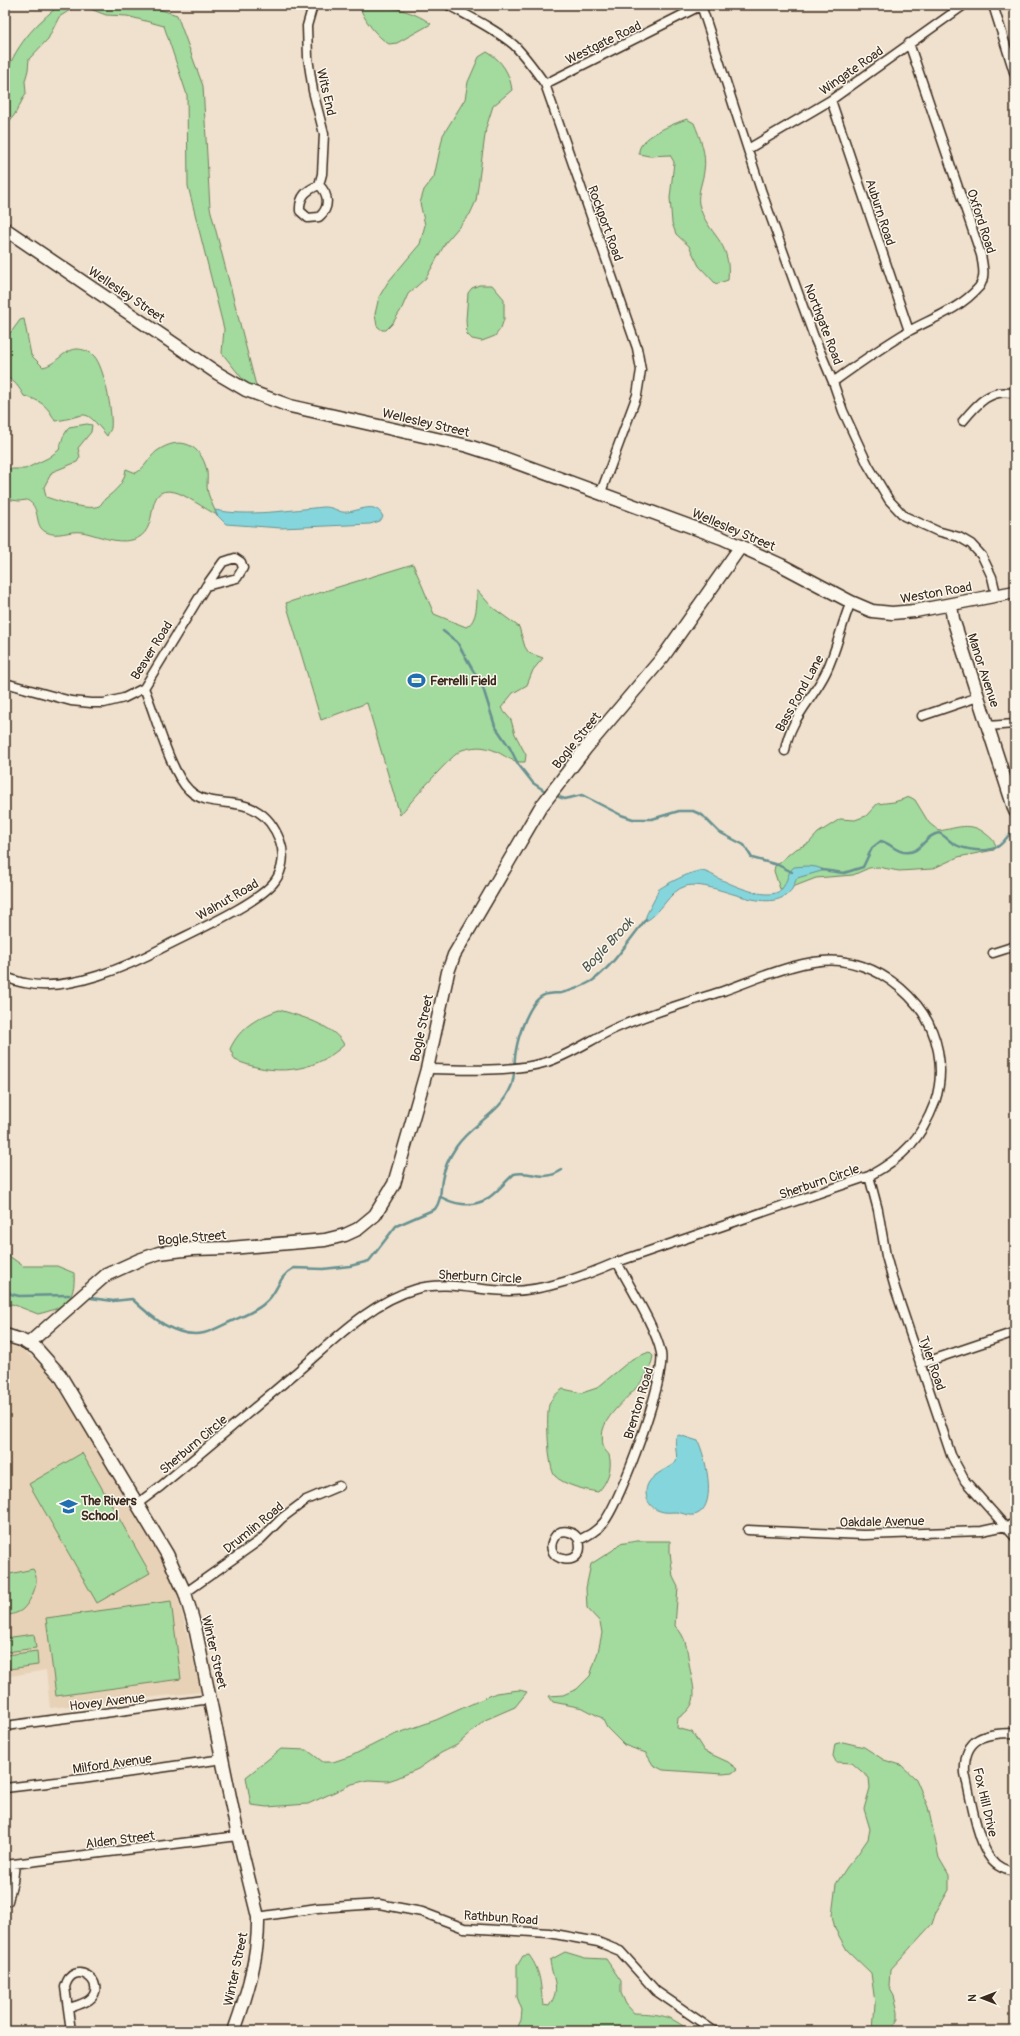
<svg xmlns="http://www.w3.org/2000/svg" width="1020" height="2036" font-family="Pangolin,sans-serif">
  <style>
    .built { fill: #e7d2b7 }
    .green { fill: #a3da9e; stroke: #6f825e }
    .water { fill: #85d6dc; stroke: #679190 }
    .lines { fill: none; stroke-linecap: round; stroke-linejoin: round }
    .stream { stroke: #679190; stroke-width: 2.5 }
    .street-casing { stroke: #3b2a1e; stroke-width: 11 }
    .secondary-casing { stroke: #3b2a1e; stroke-width: 15 }
    .street { stroke: #fbf7ec; stroke-width: 8 }
    .secondary { stroke: #fbf7ec; stroke-width: 12 }
    .labels { text-anchor: middle; stroke-width: 3; stroke-linejoin: round; paint-order: stroke }
    .street-label { font-size: 13px; fill: #3b2a1e; stroke: #fbf7ec }
    .poi-label { font-size: 13px; font-weight: bold; fill: #3b2a1e; stroke: #fbf7ec; text-anchor: start }
    .water-label { font-size: 14px; font-style: italic; fill: #4e554e; stroke: #fbf7ec }
  </style>
  <rect width="100%" height="100%" fill="#efe1cd"/>
  <filter id="ink" filterUnits="userSpaceOnUse"><feTurbulence type="fractalNoise" baseFrequency=".025" numOctaves="2"/><feDisplacementMap in="SourceGraphic" scale="8" xChannelSelector="R" yChannelSelector="G"/><feConvolveMatrix kernelMatrix="1 2 1 2 8 2 1 2 1" color-interpolation-filters="sRGB"/></filter>
  <g filter="url(#ink)">
    <!-- built -->
    <path class="built" d="M5,1343L23,1350L47,1370L87,1433L174,1580L201,1692L50,1708L46,1670L5,1677Z"/>
    <!-- green -->
    <path class="green" d="M60,5H78L59,17L48,39L29,59L28,70L25,81L26,93L15,114L5,127C5,114 2,91 5,78C14,47 35,24 60,5Z
      M80,5H146L177,15L203,86L210,208L260,401L222,353L224,329L188,186L187,95L164,26L127,16L106,15Z
      M359,5C383,5 412,9 431,24L397,43L389,44C376,36 364,20 359,5Z
      M487,52C502,60 510,74 512,90L493,106L486,128L476,201L470,214L446,242L426,278L408,294L401,310L392,324L386,330H382L377,326L375,314L379,297L388,282L420,244L425,225L420,203L424,190L434,177L443,135L465,99L468,82L479,57Z
      M687,119L694,123C700,138 707,154 704,171C703,181 697,193 699,204C707,236 732,239 728,280L716,284L699,266L689,246L676,234L672,223L670,198L674,162L670,155L649,156L639,154C636,138 675,123 687,119Z
      M479,285H492L504,299V319L501,328L495,336L482,341L472,339L467,334L466,320L468,293L472,288Z
      M24,319L31,355L43,367C56,365 65,348 77,349C83,349 91,352 94,356C104,366 113,413 111,428C111,430 108,433 107,436C81,404 89,417 55,421C48,406 40,400 24,396C20,389 14,379 5,377V338L12,331L20,320Z
      M87,424L92,425L91,432L78,448L80,457L77,462L52,472L44,487L46,497C58,501 87,511 99,506C101,505 103,501 105,499C116,490 124,484 126,469L136,473C146,467 149,457 157,451C180,435 201,444 207,471C208,478 206,486 208,493C210,499 214,509 217,515C207,510 184,494 175,492C140,484 164,533 132,540C115,544 98,535 82,532C69,530 58,538 46,532C33,526 42,508 27,500L19,501L5,499V469H25L48,458L59,450L63,437L69,427Z
      M413,564L434,614L466,627C478,621 477,601 477,590L492,607L519,627L525,647L529,653L543,658L533,670L527,685L513,693L501,708L511,720L515,734L526,755L525,762C511,764 500,750 486,748C478,746 469,748 462,750C453,753 409,804 400,815L367,703L321,720L286,603Z
      M910,797L915,800L929,823L939,831C957,828 971,821 986,834C991,838 994,840 996,846L994,850L958,857L932,869L899,871L878,867L869,868L853,875L816,878L790,888L780,889L774,871L775,866L794,850L809,843L818,833L840,819L855,820L866,816L877,804L894,802Z
      M279,1010C298,1015 336,1026 344,1045C313,1074 272,1076 235,1060L230,1049C240,1027 257,1018 279,1010Z
      M5,1253L23,1266H57L74,1273C76,1301 64,1308 38,1314L12,1304L5,1306Z
      M649,1352L653,1356C648,1389 610,1404 603,1430C602,1434 602,1444 604,1448C605,1451 608,1453 609,1455C613,1468 607,1483 598,1492C585,1490 564,1485 555,1476C548,1469 546,1415 549,1405C551,1398 557,1393 563,1389L582,1393L597,1388L632,1359Z
      M82,1453L150,1573L97,1603L29,1484Z
      M637,1541H670V1552L673,1577L678,1587L675,1626C686,1636 687,1649 689,1663C692,1686 703,1703 678,1718L677,1728L692,1732L704,1751L728,1762L737,1769L732,1773L723,1774L663,1770L653,1765L646,1753L624,1745L607,1728L602,1718L583,1708L553,1702L549,1696L563,1695L577,1689L590,1676L598,1652L602,1633L600,1622L587,1608L586,1588L591,1564L613,1550L619,1544Z
      M33,1569C41,1580 32,1600 23,1609C19,1613 10,1615 5,1616V1575Z
      M171,1601L181,1679L56,1696L46,1618Z
      M34,1634L36,1648L7,1652L5,1638Z
      M37,1651L38,1665L9,1669L7,1655Z
      M519,1690L527,1692L515,1707L485,1720L457,1745L441,1753L418,1769L397,1778L388,1781L368,1780L352,1784L308,1804L267,1807L251,1805L246,1777L281,1749L307,1750L323,1762H333L351,1756L393,1735L436,1720L496,1693Z
      M843,1742L864,1747L884,1760L901,1765L916,1779L928,1807L939,1858L949,1875V1890L936,1912L932,1924L890,1970L889,1987L894,1996L898,2011V2019L891,2031H873L875,2003L871,1973L847,1950L835,1929L832,1915L836,1884L847,1867L857,1855L868,1839L870,1829L864,1809L870,1788L869,1778L852,1763L836,1762L833,1756L835,1744Z
      M565,1952L585,1958L606,1959L621,1981V1993L626,2004L634,2013C661,2014 669,2015 690,2031H516L521,2020L522,2010L517,1997V1966L523,1956L529,1955C542,1973 540,1985 543,2005L549,2006C562,1987 552,1980 550,1960Z"/>
    <!-- water -->
    <path class="water" d="M324,507C332,507 336,510 342,512C356,514 375,498 383,517L380,521L370,524L281,528L226,524L217,515L215,510C247,517 290,510 324,507Z
      M807,866L816,867L825,870L797,878C795,881 794,886 792,889C770,920 715,879 686,886C668,891 662,914 644,922C647,910 655,902 658,890C664,885 692,871 700,871C708,871 715,877 722,880C735,886 764,899 778,892C789,885 785,874 794,867Z
      M679,1435L698,1441C705,1456 717,1502 699,1513C691,1518 684,1513 676,1512C671,1512 665,1513 660,1511C648,1508 642,1493 649,1482C655,1473 668,1469 676,1462C678,1454 674,1446 676,1437Z"/>
    <g class="lines">
      <!-- stream -->
      <path class="stream" d="M443,631L457,642L483,688L495,726L510,748L518,764L533,783L545,791
        M559,797L565,799L582,795L621,815L633,819H652L679,811H693L702,815L719,832L744,845L752,858L778,865L792,872
        M822,870L844,873L863,867L872,848L881,841C890,843 895,851 904,852C921,855 924,835 939,833C945,836 949,841 954,844C965,850 986,853 997,847C1002,845 1006,838 1010,834
        M441,1197C448,1201 454,1203 462,1204C488,1207 497,1189 514,1174C532,1170 542,1183 562,1170
        M5,1287L11,1294L19,1296L69,1295
        M91,1298L113,1301L132,1299C150,1316 176,1339 204,1333C213,1331 223,1325 232,1321C243,1316 257,1311 266,1302C279,1291 277,1277 294,1268L323,1269L350,1266L369,1261L396,1226L435,1209C442,1199 440,1191 442,1180C444,1168 450,1156 456,1147C472,1123 500,1114 511,1087C515,1078 514,1067 515,1057C517,1039 525,1015 536,1001C544,992 551,994 561,993C571,991 583,986 592,981C612,967 631,938 646,919"/>
      <defs>
        <path id="street" d="M313,5L307,26L308,58L313,91L324,134L322,174L319,185
          M448,5C470,17 495,29 514,45C526,57 535,70 545,84L637,348L641,370L637,395L601,492
          M701,5L761,190L814,337L833,382L843,411L868,465L889,500L904,516L937,531L959,537L971,544L982,556L992,577L996,594
          M993,5L1015,75
          M545,84L702,5
          M831,100L909,331
          M748,149L831,100L964,5
          M319,185C329,194 330,208 319,217L308,218L300,211C299,196 307,190 319,185Z
          M833,382C858,364 883,346 909,331C933,318 960,309 979,287C986,278 983,266 981,255L909,43
          M963,421C977,404 991,387 1015,394
          M5,683L71,701L91,703H104L124,698L144,688L206,586L223,562L235,558L241,562L243,568L237,578L206,586
          M922,716L978,697
          M988,726L1015,724
          M785,751C789,720 813,699 826,672C837,650 841,625 851,602
          M993,953L1015,946
          M5,977C12,979 18,982 25,983C68,993 129,966 166,946C193,932 259,903 275,881C283,870 285,854 280,841C275,828 269,818 257,811C237,798 207,808 189,790C170,772 155,713 144,688
          M869,1176L878,1210L886,1256L895,1288L951,1455L965,1481L1015,1537
          M920,1364L1015,1332
          M137,1504L161,1486C207,1448 252,1410 298,1371C333,1341 370,1302 416,1289C446,1280 479,1291 509,1291C546,1291 584,1276 617,1262L869,1176C904,1157 921,1139 935,1102C946,1069 938,1031 917,1005C897,981 871,965 840,961C804,957 757,979 723,991C688,1002 650,1013 616,1028C593,1038 572,1054 547,1062C515,1072 461,1070 427,1069
          M748,1530L864,1535L982,1531L1015,1524
          M579,1540C587,1571 540,1561 554,1538C560,1527 574,1531 579,1540C589,1535 597,1531 604,1522C621,1500 666,1379 661,1353C656,1328 630,1287 617,1262
          M185,1593L260,1540L282,1518L306,1500L339,1486
          M5,1726L211,1699
          M1015,1733C985,1733 963,1737 965,1773C970,1795 977,1842 991,1859C996,1866 1006,1871 1015,1872
          M5,1788L82,1779L223,1759
          M5,1865L238,1836
          M8,1901L13,1881L15,1864
          M258,1917L317,1908L379,1904L422,1912L464,1928L549,1933L598,1942L620,1951L656,1991L714,2031
          M69,2008C75,2006 83,2004 89,2000C110,1984 73,1956 65,1987L71,2031"/>
        <path id="secondary" d="M5,229L217,373L246,390L290,406L468,446L493,454L722,538L781,565L851,602L872,611L892,613L915,611L1015,592
          M951,605L953,619L1015,811
          M5,1335L21,1340L36,1348L60,1375L167,1554L185,1593L195,1627L238,1836L258,1917C259,1956 247,1995 234,2031
          M28,1344L106,1275L139,1260L159,1253L192,1249L230,1248L325,1240L345,1235L358,1229L375,1215L394,1184L427,1069L448,972L454,955L540,808L586,748L663,657L741,546"/>
      </defs>
      <!-- street casing -->
      <use href="#street" class="street-casing"/>
      <!-- secondary casing -->
      <use href="#secondary" class="secondary-casing"/>
      <!-- street -->
      <use href="#street" class="street"/>
      <!-- secondary -->
      <use href="#secondary" class="secondary"/>
    </g>
  </g>
  <!-- icons -->
  <defs>
    <symbol id="stadium-bare" viewBox="-9 -9 18 18"><path d="M0-5a6.5 5 0 1 0 0 10a6.5 5 0 1 0 0-10ZM-3.5-1.8h7v3.6h-7Z" fill="#1f6fb2" stroke="#fbf7ec" stroke-width="2.5" paint-order="stroke"/></symbol>
    <symbol id="school-bare" viewBox="-9 -9 18 18"><path d="M0-5L7-2L0 1L-7-2ZM-4 1L0 2.5L4 1V4Q0 6-4 4Z" fill="#1f6fb2" stroke="#fbf7ec" stroke-width="2.5" paint-order="stroke"/></symbol>
  </defs>
  <g fill-rule="evenodd">
    <use href="#stadium-bare" x="404" y="668" width="25" height="25"/>
    <use href="#school-bare" x="56" y="1494" width="25" height="25"/>
  </g>
  <g class="labels">
    <!-- street labels -->
    <g class="street-label">
      <text transform="translate(603 42) rotate(-26)" y="5">Westgate Road</text>
      <text transform="translate(851 70) rotate(-35)" y="5">Wingate Road</text>
      <text transform="translate(327 92) rotate(77)" y="5">Wits End</text>
      <text transform="translate(881 212) rotate(72)" y="5">Auburn Road</text>
      <text transform="translate(982 221) rotate(72)" y="5">Oxford Road</text>
      <text transform="translate(606 223) rotate(70)" y="5">Rockport Road</text>
      <text transform="translate(127 294) rotate(34)" y="5">Wellesley Street</text>
      <text transform="translate(824 324) rotate(69)" y="5">Northgate Road</text>
      <text transform="translate(426 422) rotate(13)" y="5">Wellesley Street</text>
      <text transform="translate(734 529) rotate(23)" y="5">Wellesley Street</text>
      <text transform="translate(936 592) rotate(-10)" y="5">Weston Road</text>
      <text transform="translate(151 650) rotate(-58)" y="5">Beaver Road</text>
      <text transform="translate(984 670) rotate(72)" y="5">Manor Avenue</text>
      <text transform="translate(799 693) rotate(-61)" y="5">Bass Pond Lane</text>
      <text transform="translate(576 740) rotate(-51)" y="5">Bogle Street</text>
      <text transform="translate(227 899) rotate(-30)" y="5">Walnut Road</text>
      <text transform="translate(421 1028) rotate(-78)" y="5">Bogle Street</text>
      <text transform="translate(819 1181) rotate(-19)" y="5">Sherburn Circle</text>
      <text transform="translate(192 1237) rotate(-5)" y="5">Bogle Street</text>
      <text transform="translate(480 1276) rotate(3)" y="5">Sherburn Circle</text>
      <text transform="translate(933 1363) rotate(71)" y="5">Tyler Road</text>
      <text transform="translate(638 1403) rotate(-73)" y="5">Brenton Road</text>
      <text transform="translate(193 1444) rotate(-40)" y="5">Sherburn Circle</text>
      <text transform="translate(882 1521) rotate(-1)" y="5">Oakdale Avenue</text>
      <text transform="translate(253 1527) rotate(-39)" y="5">Drumlin Road</text>
      <text transform="translate(215 1652) rotate(77)" y="5">Winter Street</text>
      <text transform="translate(107 1701) rotate(-7)" y="5">Hovey Avenue</text>
      <text transform="translate(112 1763) rotate(-8)" y="5">Milford Avenue</text>
      <text transform="translate(986 1802) rotate(77)" y="5">Fox Hill Drive</text>
      <text transform="translate(120 1839) rotate(-7)" y="5">Alden Street</text>
      <text transform="translate(501 1917) rotate(4)" y="5">Rathbun Road</text>
      <text transform="translate(235 1969) rotate(-78)" y="5">Winter Street</text>
    </g>
    <!-- poi labels -->
    <g class="poi-label">
      <text x="430" y="685">Ferrelli Field</text>
      <text x="81" y="1505">The Rivers<tspan x="81" dy="15">School</tspan></text>
    </g>
    <!-- water labels -->
    <g class="water-label">
      <text transform="translate(607 945) rotate(-47)" y="5">Bogle Brook</text>
    </g>
  </g>
  <!-- margin -->
  <rect width="1020" height="2036" fill="none" stroke="#fbf7ec" stroke-width="20"/>
  <rect x="10" y="10" width="1000" height="2016" fill="none" stroke="#3b2a1e" stroke-width="1.5" filter="url(#ink)"/>
  <!-- north arrow -->
  <g transform="translate(982 1998) rotate(270)" stroke="#fbf7ec" stroke-width="3" paint-order="stroke">
  <path d="M0-3L7 15L0 10L-7 15Z" fill="#3b2a1e"/>
  <text y="-6" font-size="11" font-weight="bold" text-anchor="middle" fill="#3b2a1e">N</text>
  </g>
</svg>
